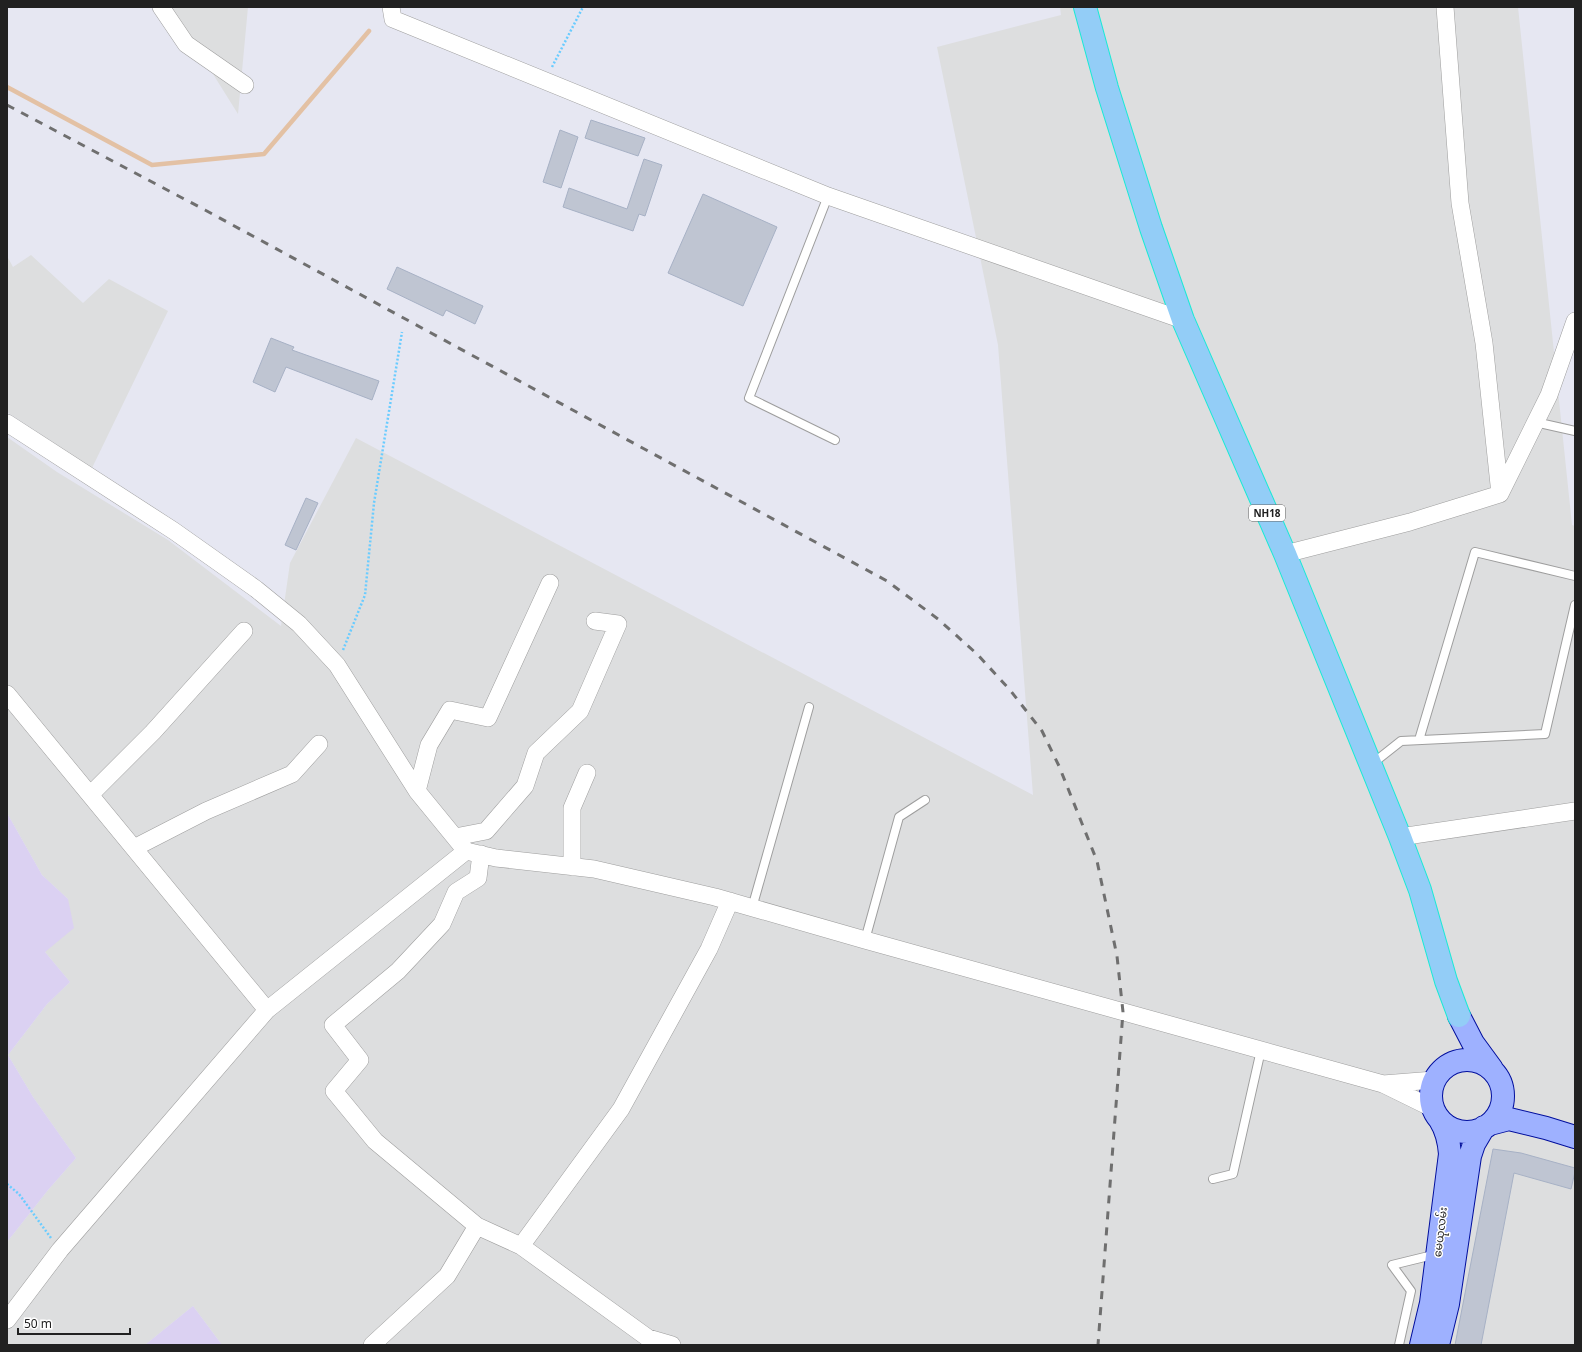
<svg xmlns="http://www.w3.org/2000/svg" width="1582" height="1352" font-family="'Noto Sans','Noto Sans Myanmar',sans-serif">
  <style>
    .residential { fill: #dddedf }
    .farmland { fill: #dbd1f2 }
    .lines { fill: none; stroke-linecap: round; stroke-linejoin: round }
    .stream { stroke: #e3c1a4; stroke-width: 4.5 }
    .building { fill: #bfc5d2; stroke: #a7b1c5 }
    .service-casing { stroke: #9e9e9e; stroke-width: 10 }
    .minor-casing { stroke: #9e9e9e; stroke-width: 18 }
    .primary-casing { stroke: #000e9d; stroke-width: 24 }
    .trunk-casing { stroke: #19ead5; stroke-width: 24 }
    .path { stroke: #6accff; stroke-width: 2.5; stroke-dasharray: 2 2; stroke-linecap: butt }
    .service { stroke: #fff; stroke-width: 8 }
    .minor { stroke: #fff; stroke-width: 17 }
    .primary { stroke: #9eb1ff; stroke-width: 22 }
    .trunk { stroke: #93cdf7; stroke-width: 22 }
    .rail { stroke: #6f6f6f; stroke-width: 3; stroke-dasharray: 8 8; stroke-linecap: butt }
    .labels { text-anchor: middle; stroke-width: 3; stroke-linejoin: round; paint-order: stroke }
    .shield { fill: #fff; stroke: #646464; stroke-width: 1 }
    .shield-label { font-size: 10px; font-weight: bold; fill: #212121 }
    .street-label { font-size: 11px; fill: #212121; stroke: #fff }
  </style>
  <rect width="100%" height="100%" fill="#e6e7f2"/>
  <!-- residential -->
  <path class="residential" d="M171,7H248L238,114Z
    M1060,7H1518L1572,525L1575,526V1345H222L193,1306L145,1345H7V1242L48,1190L76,1158L33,1097L8,1055L47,1004L70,982L45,952L68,899L42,875L7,813V437L57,472L168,540L281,626L290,563L356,438L1033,795L998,345L937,47L1061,15Z
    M31,255L83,303L109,279L168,311L92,468L7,412V256L13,267Z"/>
  <!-- farmland -->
  <path class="farmland" d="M7,813L42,875L68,899L74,928L45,952L70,982L47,1004L8,1055L33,1097L76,1158L48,1190L7,1242Z
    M193,1306L222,1345H145Z"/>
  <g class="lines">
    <!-- stream -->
    <path class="stream" d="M7,87L152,165L264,154L369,31"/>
  </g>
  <!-- building -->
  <path class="building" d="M591,120L645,138L638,156L585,138Z
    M560,130L578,137L561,188L543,182Z
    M644,159L662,165L645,216L639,214L633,231L563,207L569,188L627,209Z
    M703,194L777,227L743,306L668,273Z
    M397,267L483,306L475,324L446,310L443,316L387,289Z
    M271,338L294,347L292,350L379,381L372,400L286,367L275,392L253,382Z
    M306,498L318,503L296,550L285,545Z
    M1493,1149L1521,1153L1575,1168V1172L1571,1189L1514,1173L1481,1345H1455Z"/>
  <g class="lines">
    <defs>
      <path id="service" d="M828,196L749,398L835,440
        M1535,422L1575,431
        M1419,740L1475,552L1575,576
        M1372,764L1401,741L1545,734L1575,605
        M752,908L809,707
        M865,940L899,817L925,800
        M1213,1179L1233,1174L1261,1050
        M1399,1345L1411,1291L1392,1265L1437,1254"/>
      <path id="minor" d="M161,7L186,44L245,85
        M391,7L393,19L828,196L1183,320
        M1445,7L1460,203L1484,343L1500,494
        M7,423L174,531L256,589L299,624L337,665L417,791L466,851L496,858L594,869L715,897L865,940L1383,1084
        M1285,554L1410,522L1500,494L1549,395L1575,321
        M7,694L267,1010
        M417,791L429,745L450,710L488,718L550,583
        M90,795L153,732L244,631
        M455,837L486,831L525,786L536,753L580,711L618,624L595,621
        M1400,837L1575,811
        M134,848L206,811L292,774L319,744
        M481,854L478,878L456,892L442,924L398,971L333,1025L360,1060L334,1091L375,1141L477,1226L521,1246L648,1338L672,1345
        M572,867V808L587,773
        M1434,1109L1383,1084L1434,1080
        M521,1246L621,1109L709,949L730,901
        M7,1320L60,1250L267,1010L466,851
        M372,1345L447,1276L477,1226"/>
      <path id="primary" d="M1459,1016L1473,1043L1492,1069
        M1431 1096a36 36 0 1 1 72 0a36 36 0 1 1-72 0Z
        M1490,1124L1509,1119L1546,1128L1575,1137
        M1421,1345L1431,1303L1450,1154C1449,1141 1447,1131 1440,1120
        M1438,1345L1448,1304L1470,1156L1474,1144L1484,1127"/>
      <path id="trunk" d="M1085,7L1107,88L1151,228L1183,320L1285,554L1400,837L1420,890L1446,981L1459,1016"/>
    </defs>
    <!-- service casing -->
    <use href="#service" class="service-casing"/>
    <!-- minor casing -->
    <use href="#minor" class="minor-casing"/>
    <!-- primary casing -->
    <use href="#primary" class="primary-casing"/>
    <!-- trunk casing -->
    <use href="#trunk" class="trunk-casing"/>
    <!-- path -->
    <path class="path" d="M552,67L583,7
      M343,650L365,595L374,503L402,332
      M7,1184L19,1194L51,1238"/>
    <!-- service -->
    <use href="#service" class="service"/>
    <!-- minor -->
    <use href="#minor" class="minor"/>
    <!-- primary -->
    <use href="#primary" class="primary"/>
    <!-- trunk -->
    <use href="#trunk" class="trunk"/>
    <!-- rail -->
    <path class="rail" d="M7,105L205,210L887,581L938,619L977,654L1010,690L1042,731L1059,766L1097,861L1117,956L1123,1012L1098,1345"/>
  </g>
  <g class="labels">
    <!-- shield labels -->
    <rect class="shield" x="1249" y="505" width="36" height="16" rx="3"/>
    <g class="shield-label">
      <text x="1267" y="517">NH18</text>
    </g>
    <!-- street labels -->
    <g class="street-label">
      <text transform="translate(1440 1232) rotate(-83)" y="4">မေယုလမ်း</text>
    </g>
  </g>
  <!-- border -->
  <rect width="1582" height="1352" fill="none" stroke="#212121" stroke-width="16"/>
  <!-- scale -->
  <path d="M18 1328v6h112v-6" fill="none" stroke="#212121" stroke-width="2"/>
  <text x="24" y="1328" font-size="12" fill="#212121" stroke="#ffffff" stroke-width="3" paint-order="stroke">50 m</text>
</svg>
